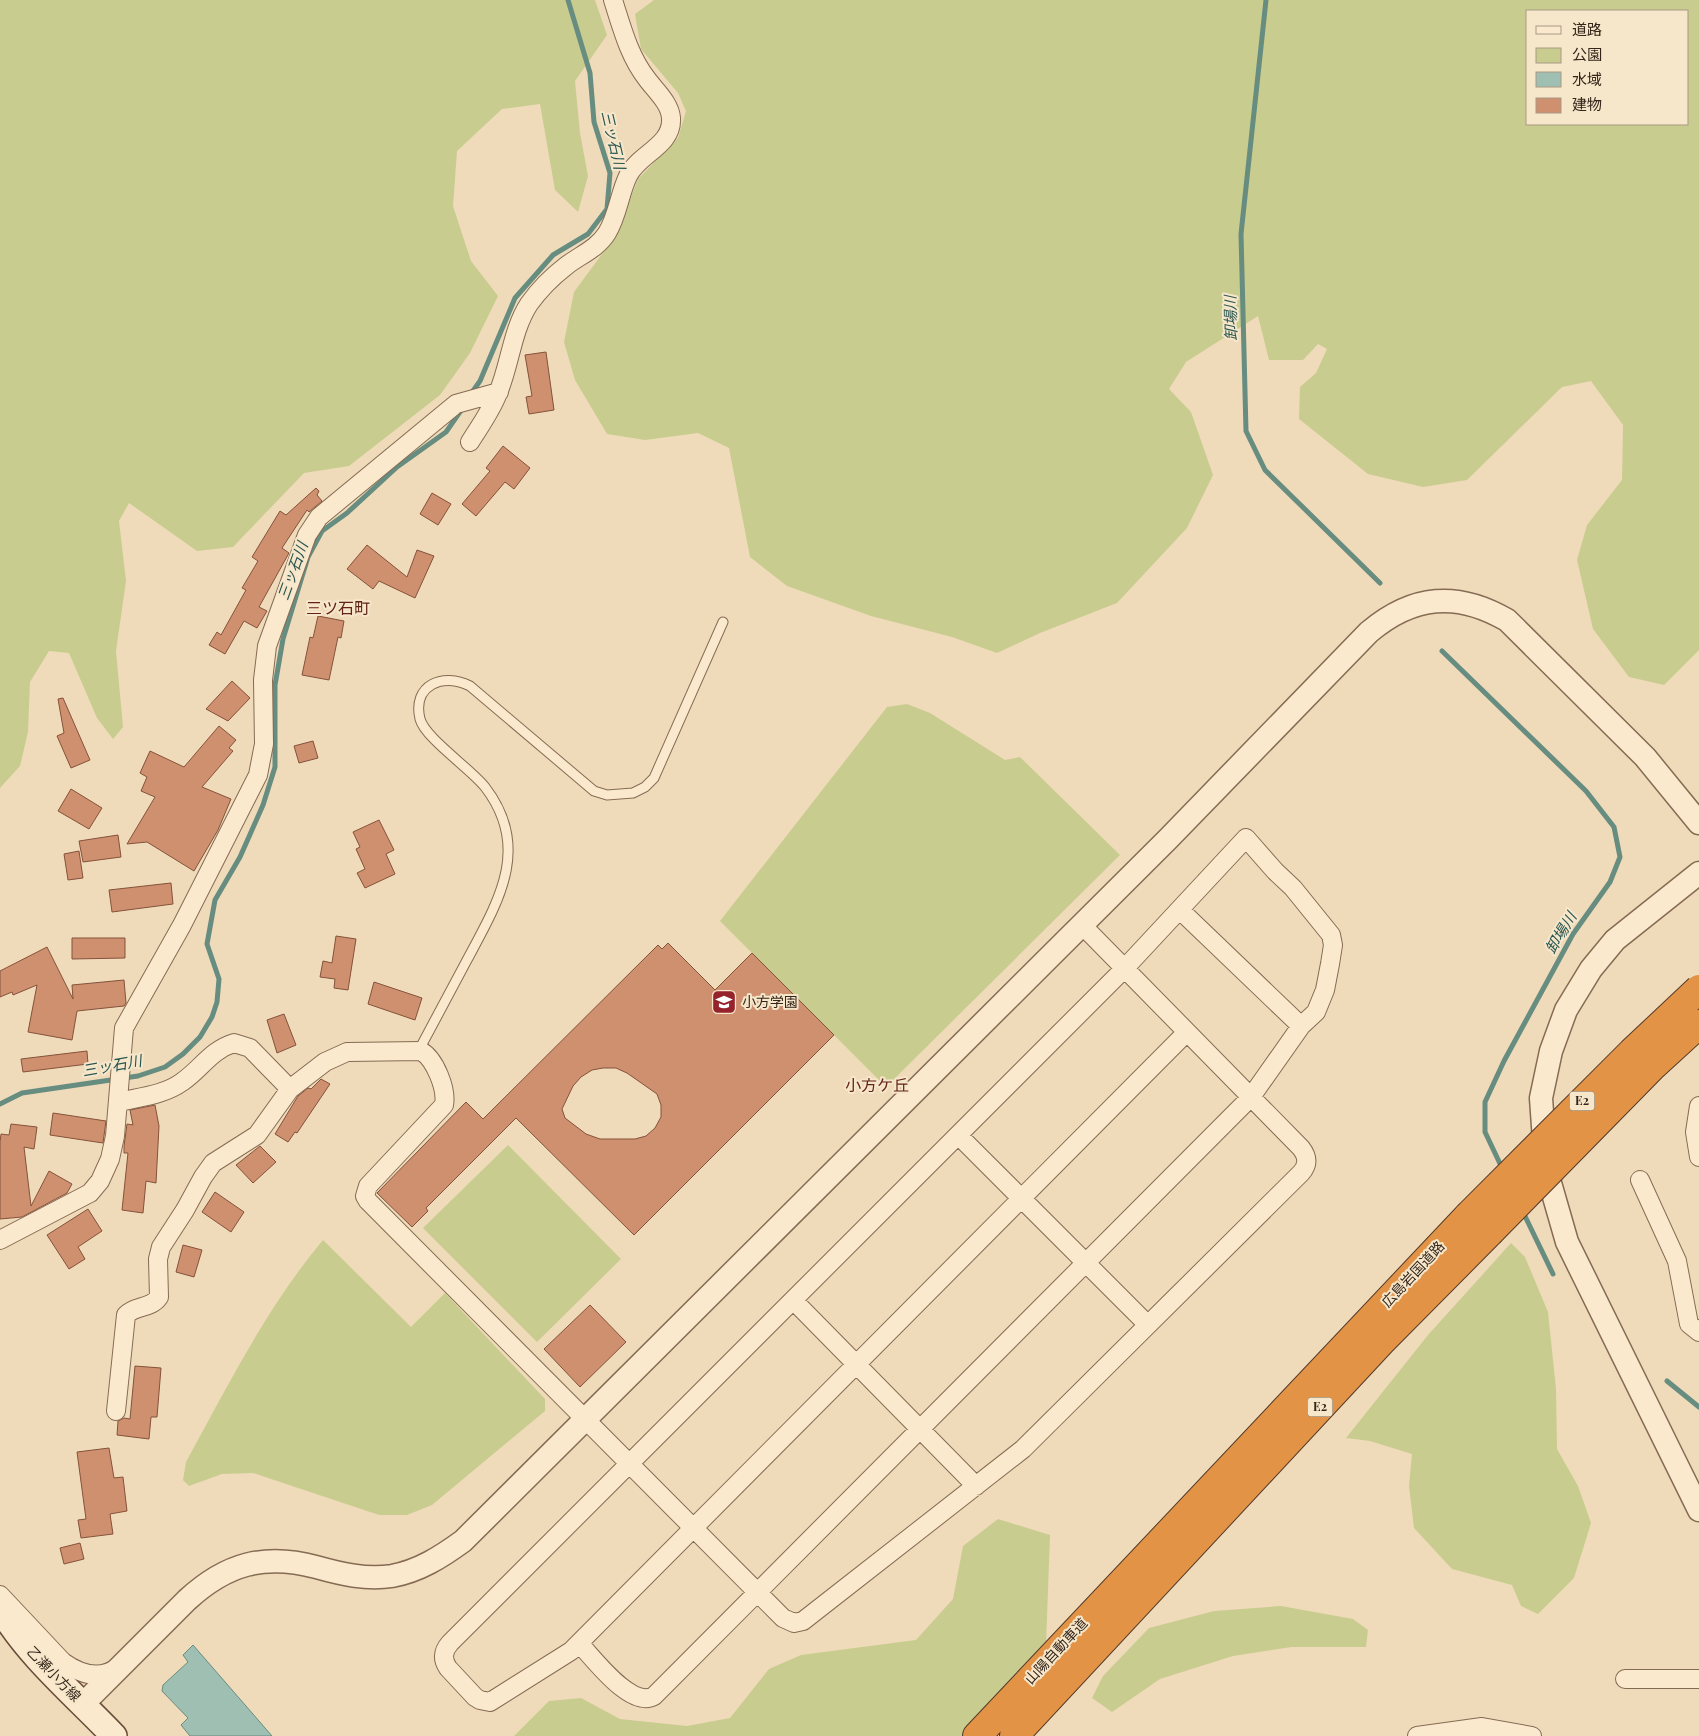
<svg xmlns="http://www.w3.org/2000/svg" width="1699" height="1736" font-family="'Playfair Display','Noto Sans JP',serif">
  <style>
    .green { fill: #c9cc8f; fill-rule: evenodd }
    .water { fill: #9fbfb3; stroke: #678c80 }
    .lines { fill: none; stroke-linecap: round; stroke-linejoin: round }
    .stream { stroke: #678c80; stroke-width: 5 }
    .building { fill: #ce906f; stroke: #85523a; fill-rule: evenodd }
    .service-casing { stroke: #866b54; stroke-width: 11 }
    .minor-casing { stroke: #866b54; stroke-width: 20 }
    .tertiary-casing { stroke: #866b54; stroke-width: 25 }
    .secondary-casing { stroke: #674c38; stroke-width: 28 }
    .motorway-casing { stroke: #533a29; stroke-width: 30 }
    .service { stroke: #fae9cd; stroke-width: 9 }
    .minor { stroke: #fae9cd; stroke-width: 18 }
    .tertiary { stroke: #fae9cd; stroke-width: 22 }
    .secondary { stroke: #fae9cd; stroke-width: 25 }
    .motorway { stroke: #e39346; stroke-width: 28 }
    .motorway-bridge-casing { stroke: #533a29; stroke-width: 30; stroke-linecap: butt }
    .motorway-bridge { stroke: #e39346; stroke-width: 28 }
    .labels { text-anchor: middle; stroke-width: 4; stroke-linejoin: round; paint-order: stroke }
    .shield { fill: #f6e6ca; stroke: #6e5f4f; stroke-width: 1 }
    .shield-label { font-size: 12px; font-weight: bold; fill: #34251a }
    .poi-label { font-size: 14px; fill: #34251a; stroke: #f6e6ca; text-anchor: start }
    .street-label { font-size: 14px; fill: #34251a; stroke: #f6e6ca }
    .water-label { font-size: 15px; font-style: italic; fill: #28554f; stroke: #f6e6ca }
    .quarter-label { font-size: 16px; fill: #622318; stroke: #f6e6ca }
  </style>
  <rect width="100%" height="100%" fill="#efdbba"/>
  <!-- green -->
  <path class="green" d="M0,0H595L607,35L575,81L580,133L588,176L578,212L555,190L540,104L502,109L457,151L453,206L471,261L498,296L470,353L440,395L349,466L304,473L233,547L197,551L129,503L119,521L126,581L116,651L123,727L113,739L97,718L69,653L49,651L30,682L28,732L20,766L0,788Z
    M654,0H1699V650L1664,685L1629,677L1593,629L1577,560L1587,525L1622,480L1623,425L1591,381L1562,387L1467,480L1423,487L1368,474L1299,419L1300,387L1316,373L1327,349L1318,344L1303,360H1269L1258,316L1186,362L1169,389L1191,412L1213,475L1187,528L1117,603L1040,633L997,653L952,637L871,616L787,586L750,557L729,448L698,433L645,440L607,434L575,380L564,342L574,292L616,235L638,179L678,138L686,111L678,93L641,49L635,14ZM1528,11H1688V124H1528Z
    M907,704L930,713L1005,760L1020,757L1120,855L886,1087L720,921L887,707Z
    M508,1145L621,1259L537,1342L423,1228Z
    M323,1240L411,1327L445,1293L545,1399V1411L432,1505L407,1515H379L253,1473L222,1474L189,1486L183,1480L186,1462C228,1385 267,1307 323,1240Z
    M1511,1243L1525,1257L1548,1312L1556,1389L1557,1449L1578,1486L1591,1523L1574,1578L1538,1614L1521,1606L1512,1585L1452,1569L1414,1528L1409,1486L1412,1454L1370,1441L1346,1438L1428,1335Z
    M998,1519L1050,1535L1046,1645L963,1736H514L549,1701L581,1698L620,1719L687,1726L730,1718L769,1669L801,1655L916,1640L953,1599L963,1546Z
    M1281,1606L1353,1619L1368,1630L1366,1647H1292L1233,1656L1160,1679L1112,1712L1092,1698L1103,1676L1149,1628L1214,1611Z"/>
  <!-- water -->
  <path class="water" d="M193,1645L272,1736H190L181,1725L188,1718L162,1691L163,1685L188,1662L183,1655Z"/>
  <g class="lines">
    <!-- stream -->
    <path class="stream" d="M1266,0L1241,234L1246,431L1265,470L1380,583
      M470,395L480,381L515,298L553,255L588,234L607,209L610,173L594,122L590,73L568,0
      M1442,651L1586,791L1614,827L1620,857L1610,882L1573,934L1504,1061L1485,1102V1132L1503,1170
      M0,1104L22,1093L138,1076L165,1067L183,1054L200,1037L212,1017L217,1002L219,979L207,944L215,900L240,857L263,805L275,767V685L283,639L308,557L322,531L347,513L397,467L446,432L462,409
      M1522,1210L1553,1274
      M1667,1381L1699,1407"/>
  </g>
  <!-- building -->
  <path class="building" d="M546,352L554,410L529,414L526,397L532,396L525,355Z
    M503,446L530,468L514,489L505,482L476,516L462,504L490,471L486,468Z
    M316,488L319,491L317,495L322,501L309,512L307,510L282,548L289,553L259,607L267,611L257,628L244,621L225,654L209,645L217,632L221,635L246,590L242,588L258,561L252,557L280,511L286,515Z
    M432,493L451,504L438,525L420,514Z
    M367,545L407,577L417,550L434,556L415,598L379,581L373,589L347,569Z
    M318,616L344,621L341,638L338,637L329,680L302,675L310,637L313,638Z
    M232,681L250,698L228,721L206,709Z
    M63,698L90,760L71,768L57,736L64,733L58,699Z
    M219,726L236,740L229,748L233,751L202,787L231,799L218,830L194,871L147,842L127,844L155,797L141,791L147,777L140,773L150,751L184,767Z
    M313,741L318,758L299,763L294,746Z
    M71,789L102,808L89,829L58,811Z
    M379,820L394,850L386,854L395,874L365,888L357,873L365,869L356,849L360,847L353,832Z
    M118,835L121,857L83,862L79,841Z
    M79,851L83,878L68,880L64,854Z
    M171,883L173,904L112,912L109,890Z
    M336,936L356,939L348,990L334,988L335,979L320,977L323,961L332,963Z
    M72,938H125V958L72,959Z
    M668,943L715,990L752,953L834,1035L634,1235L516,1118L426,1208L428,1211L412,1227L377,1193L466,1102L483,1119L658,945L662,949ZM603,1068H616L627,1073L657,1094L661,1105V1117L655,1128L646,1136L635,1139H600L586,1134L565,1118L562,1109L573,1086L581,1077L592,1070Z
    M47,947L73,999L72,985L124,980L126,1003L124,1006L77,1011L72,1040L28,1032L37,985L13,995L12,992L0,997V971Z
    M374,982L422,998L415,1020L368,1004Z
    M284,1014L296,1045L277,1053L267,1020Z
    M87,1051L88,1064L23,1072L21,1059Z
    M321,1079L330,1084L297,1133L295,1132L288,1142L275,1134L298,1096L308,1088L311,1089Z
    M155,1105L159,1126L156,1183L146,1181L143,1213L122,1210L128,1153H124V1146L127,1124L133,1125L130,1110Z
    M53,1113L106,1121L103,1143L50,1135Z
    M11,1124L37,1127L34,1149L24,1147L31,1206L49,1171L72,1184L67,1193L22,1217L0,1219V1142L1,1134L9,1135Z
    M260,1146L276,1162L253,1183L236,1165Z
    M215,1192L244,1212L231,1232L202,1212Z
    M88,1209L102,1231L78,1247L85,1259L69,1269L47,1235Z
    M183,1245L202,1250L194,1277L176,1272Z
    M590,1305L626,1342L580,1387L544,1349Z
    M135,1366L161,1368L157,1417H151L149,1439L117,1435L118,1421L124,1418L130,1419Z
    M109,1448L114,1478L123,1477L127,1511L110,1514L113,1534L81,1538L78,1520L86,1519L77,1452Z
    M80,1543L84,1559L64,1564L60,1548Z"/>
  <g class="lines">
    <defs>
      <path id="service" d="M419,1050C435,1020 451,990 467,960C498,902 532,848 485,787C471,769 425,738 420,719C412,685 443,672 470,686L594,791L607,795L633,793L645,787L654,778L723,622"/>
      <path id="minor" d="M470,442C480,426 491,411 498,393C510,365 512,330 529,304C539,290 553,276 566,266C580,255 597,249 607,233C618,215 619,195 628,176C638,154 673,146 671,118C670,103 655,90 647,79C629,56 622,28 613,0
        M1180,910L1301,1026
        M119,1102C140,1097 164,1095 182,1082C201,1069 211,1050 234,1043L250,1048L290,1089
        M1699,1106L1695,1132L1699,1157
        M959,1136L1148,1325
        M1640,1180L1677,1261L1689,1324L1699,1332
        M0,1240L90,1193L100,1181L110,1159L115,1136L124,1028L182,925L258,775L264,744L263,680L267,646L307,535L319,517L456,404L499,392
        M794,1301L976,1486
        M116,1411L126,1315C135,1305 151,1309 159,1297L158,1259L161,1247L185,1210L203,1177L213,1163L257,1135L290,1089L325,1062L347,1052L421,1051C435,1059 447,1089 444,1105L368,1186L365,1196L368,1201L783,1618L794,1623L803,1621L1023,1449L1301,1173C1308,1165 1308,1157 1301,1148L1082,925
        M0,1595L63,1662C80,1674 100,1681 118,1667
        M579,1643C594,1659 631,1709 654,1696L1251,1097L1301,1026L1316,1012L1325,990L1330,964L1333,945L1331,935L1293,888L1275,871L1246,838L1124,969L450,1643C443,1651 442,1659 448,1668L475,1697L480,1700L490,1702L571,1651L1187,1032
        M1625,1679H1699
        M1417,1736L1482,1727L1532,1736"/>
      <path id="tertiary" d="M1699,873L1615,940L1591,969L1566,1010L1551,1051L1541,1098L1546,1169L1567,1242L1699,1510
        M83,1704L187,1600C226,1564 264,1553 316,1567C341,1574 366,1580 392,1576C419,1571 441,1557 463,1541L1168,839L1369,632C1413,595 1457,591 1507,620L1645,757L1699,823"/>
      <path id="secondary" d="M0,1608C29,1657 75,1695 114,1736"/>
      <path id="motorway" d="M977,1736L1468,1216
        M1014,1736L1381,1342L1489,1233"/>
    </defs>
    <!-- service casing -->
    <use href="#service" class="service-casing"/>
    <!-- minor casing -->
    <use href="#minor" class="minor-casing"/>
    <!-- tertiary casing -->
    <use href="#tertiary" class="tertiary-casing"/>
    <!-- secondary casing -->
    <use href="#secondary" class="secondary-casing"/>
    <!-- motorway casing -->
    <use href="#motorway" class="motorway-casing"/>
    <!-- service -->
    <use href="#service" class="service"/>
    <!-- minor -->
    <use href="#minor" class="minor"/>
    <!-- tertiary -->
    <use href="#tertiary" class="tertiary"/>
    <!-- secondary -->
    <use href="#secondary" class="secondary"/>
    <!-- motorway -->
    <use href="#motorway" class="motorway"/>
    <defs>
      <path id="motorway-bridge" d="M1468,1216L1632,1052L1699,989
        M1489,1233L1652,1067L1699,1024"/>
    </defs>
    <!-- motorway-bridge casing -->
    <use href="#motorway-bridge" class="motorway-bridge-casing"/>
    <!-- motorway-bridge -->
    <use href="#motorway-bridge" class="motorway-bridge"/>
  </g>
  <!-- icons -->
  <defs>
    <symbol id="school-square" viewBox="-11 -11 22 22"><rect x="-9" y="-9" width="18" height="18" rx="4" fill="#96232c" stroke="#f6e6ca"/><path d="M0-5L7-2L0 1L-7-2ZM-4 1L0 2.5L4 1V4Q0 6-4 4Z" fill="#fff"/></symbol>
  </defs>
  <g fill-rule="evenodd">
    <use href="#school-square" x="710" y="988" width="28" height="28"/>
  </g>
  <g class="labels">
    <!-- shield labels -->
    <g class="shield">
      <rect x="1569.5" y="1091.5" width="25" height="19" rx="4"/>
      <rect x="1307.5" y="1397.5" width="25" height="19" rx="4"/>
    </g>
    <g class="shield-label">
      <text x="1582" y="1105">E2</text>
      <text x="1320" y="1411">E2</text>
    </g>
    <!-- poi labels -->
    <g class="poi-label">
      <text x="742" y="1007">小方学園</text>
    </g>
    <!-- street labels -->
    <g class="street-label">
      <text transform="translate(1413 1274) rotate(-47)" y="5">広島岩国道路</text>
      <text transform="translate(1056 1651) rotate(-47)" y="5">山陽自動車道</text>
      <text transform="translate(54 1674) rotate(46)" y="5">乙瀬小方線</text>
    </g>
    <!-- water labels -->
    <g class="water-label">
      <text transform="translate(613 140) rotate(77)" y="5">三ッ石川</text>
      <text transform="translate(1231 318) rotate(-91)" y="5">卸場川</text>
      <text transform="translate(293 571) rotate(-70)" y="5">三ッ石川</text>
      <text transform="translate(1561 933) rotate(-59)" y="5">卸場川</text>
      <text transform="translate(112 1066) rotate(-10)" y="5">三ッ石川</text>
    </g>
    <!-- quarter labels -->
    <g class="quarter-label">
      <text x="338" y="614">三ツ石町</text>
      <text x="877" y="1091">小方ケ丘</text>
    </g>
  </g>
  <!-- legend -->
  <rect x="1526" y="10" width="162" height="115" fill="#f6e6ca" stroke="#a89984"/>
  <rect x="1536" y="26" width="25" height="8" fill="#fae9cd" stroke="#a89984"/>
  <text x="1572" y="35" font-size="15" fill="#34251a">道路</text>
  <rect x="1536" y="48" width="25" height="15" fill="#c9cc8f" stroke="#a89984"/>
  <text x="1572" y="60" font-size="15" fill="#34251a">公園</text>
  <rect x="1536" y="72" width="25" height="15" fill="#9fbfb3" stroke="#a89984"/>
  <text x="1572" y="85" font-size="15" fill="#34251a">水域</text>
  <rect x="1536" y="98" width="25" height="15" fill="#ce906f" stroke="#a89984"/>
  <text x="1572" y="110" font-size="15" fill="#34251a">建物</text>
</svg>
